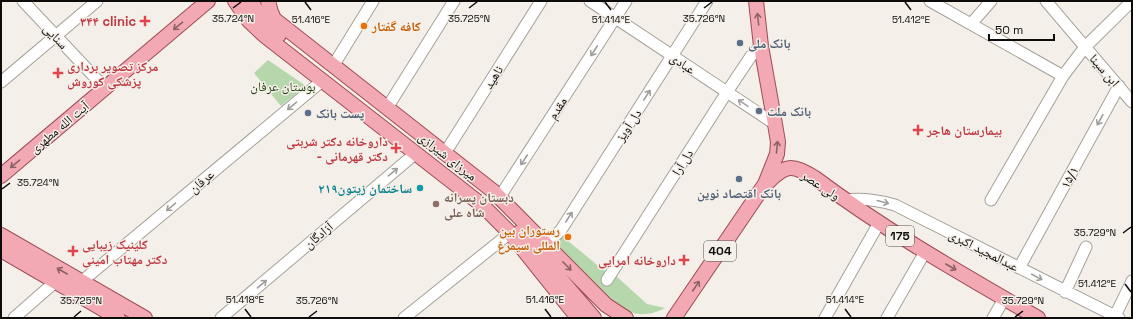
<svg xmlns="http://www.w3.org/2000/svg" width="1133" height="319" font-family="'Space Grotesk','Noto Naskh Arabic',sans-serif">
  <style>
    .green { fill: #b6d6ac }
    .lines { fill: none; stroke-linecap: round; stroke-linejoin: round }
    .minor-casing { stroke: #a5a199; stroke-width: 13 }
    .major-casing { stroke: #9e4c57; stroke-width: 16 }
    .minor { stroke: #fff; stroke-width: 11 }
    .major { stroke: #f3a9b3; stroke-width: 14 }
    .oneway { stroke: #8c6267 }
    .oneway2 { stroke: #9f9e9d }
    .ticks { fill: none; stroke: #0e0c0a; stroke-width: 1.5 }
    .health-dot { fill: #e0444e; stroke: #f4efe8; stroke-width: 1.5 }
    .food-dot { fill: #e8710a; stroke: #f4efe8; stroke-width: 1.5 }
    .service-dot { fill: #5c6f8a; stroke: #f4efe8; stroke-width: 1.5 }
    .culture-dot { fill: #0f9aa8; stroke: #f4efe8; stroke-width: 1.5 }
    .education-dot { fill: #8d6e63; stroke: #f4efe8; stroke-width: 1.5 }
    .labels { text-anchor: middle; stroke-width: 3; stroke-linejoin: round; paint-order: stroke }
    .shield { fill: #f4efe8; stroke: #53504d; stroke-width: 1 }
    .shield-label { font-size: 12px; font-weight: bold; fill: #0e0c0a }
    .health-label { font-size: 13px; font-weight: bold; fill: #be3a42; stroke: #f4efe8; text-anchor: end }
    .food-label { font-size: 13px; font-weight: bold; fill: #c56008; stroke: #f4efe8; text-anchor: start }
    .street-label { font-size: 13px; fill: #0e0c0a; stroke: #f4efe8 }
    .service-label { font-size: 13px; font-weight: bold; fill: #4e5e75; stroke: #f4efe8; text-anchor: start }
    .park-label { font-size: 13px; fill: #1b3e0c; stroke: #f4efe8 }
    .culture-label { font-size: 13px; font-weight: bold; fill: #0d838f; stroke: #f4efe8; text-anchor: end }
    .education-label { font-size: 13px; font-weight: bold; fill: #785e54; stroke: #f4efe8; text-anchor: start }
    .ticks-label { font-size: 10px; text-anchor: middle; fill: #0e0c0a; stroke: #f4efe8; stroke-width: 3; stroke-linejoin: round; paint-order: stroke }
  </style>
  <rect width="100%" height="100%" fill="#f4efe8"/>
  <!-- green -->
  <path class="green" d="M268,60L306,86L281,106L254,73Z
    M562,236L607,273L610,282L616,276L647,304L665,308C657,312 648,315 639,314C618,313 570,263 555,248L557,242Z"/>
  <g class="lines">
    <defs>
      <path id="minor" d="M23,1L105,88
        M590,1L775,124
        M930,1L1063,76
        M1046,1L1132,102
        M971,24L991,1
        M333,66L373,1
        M1,82L97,1
        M387,108L454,1
        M445,153L541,1
        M499,198L626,1
        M844,200C862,198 877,200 895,205L1119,318
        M991,200L1063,76L1085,47L1132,1
        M541,240C549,240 556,236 561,230L707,1
        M1019,268L1119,86
        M607,280L727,92L751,56L761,46
        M81,282L322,81
        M1065,292L1086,247
        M1115,316L1132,281
        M14,318L55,282
        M221,318L416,153
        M404,318L510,233
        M825,318L879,223
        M887,318L925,252
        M993,318L1004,299"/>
      <path id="major" d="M235,1L249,21L265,36L482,205L510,233L578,318
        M251,1C259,16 266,24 279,35
        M268,1L271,12L274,19L493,191L598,297L606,305L626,318
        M1,176L208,1
        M767,183C786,164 792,164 815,178C886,231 962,274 1038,318
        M520,232L594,318
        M1,235L145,318
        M1,250L118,318
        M674,318L765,184L777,154L778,142L775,124L761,46L756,1"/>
    </defs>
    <!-- minor casing -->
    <use href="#minor" class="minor-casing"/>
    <!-- major casing -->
    <use href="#major" class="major-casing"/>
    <!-- minor -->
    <use href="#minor" class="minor"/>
    <!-- major -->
    <use href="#major" class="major"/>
  </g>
  <!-- one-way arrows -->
  <defs><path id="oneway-shaft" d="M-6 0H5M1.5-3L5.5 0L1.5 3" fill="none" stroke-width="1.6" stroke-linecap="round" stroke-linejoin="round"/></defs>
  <g class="oneway">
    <use href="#oneway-shaft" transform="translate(758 19) rotate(-96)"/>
    <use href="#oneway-shaft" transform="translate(178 26) rotate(140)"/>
    <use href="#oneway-shaft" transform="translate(777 147) rotate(-85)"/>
    <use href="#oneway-shaft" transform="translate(15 164) rotate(140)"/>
    <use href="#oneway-shaft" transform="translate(567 266) rotate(45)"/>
    <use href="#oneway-shaft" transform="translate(951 267) rotate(30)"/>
    <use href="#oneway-shaft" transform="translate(62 271) rotate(-150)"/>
    <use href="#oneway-shaft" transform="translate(696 286) rotate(-56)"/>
  </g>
  <g class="oneway2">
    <use href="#oneway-shaft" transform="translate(594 51) rotate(123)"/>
    <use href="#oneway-shaft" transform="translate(647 95) rotate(-57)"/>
    <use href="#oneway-shaft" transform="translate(743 103) rotate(-146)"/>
    <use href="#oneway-shaft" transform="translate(292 106) rotate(140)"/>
    <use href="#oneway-shaft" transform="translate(1100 120) rotate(119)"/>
    <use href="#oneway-shaft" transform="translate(524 160) rotate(123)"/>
    <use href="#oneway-shaft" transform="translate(393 172) rotate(-40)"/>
    <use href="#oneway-shaft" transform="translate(883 202) rotate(15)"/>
    <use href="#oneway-shaft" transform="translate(171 207) rotate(140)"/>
    <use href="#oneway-shaft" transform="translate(569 217) rotate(-57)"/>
    <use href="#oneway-shaft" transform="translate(1037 277) rotate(28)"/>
    <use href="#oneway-shaft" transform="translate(262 284) rotate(-40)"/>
  </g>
  <!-- ticks -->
  <path class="ticks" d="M305,2L311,10M605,2L611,10M905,2L911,10M233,8L241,2M469,8L477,2M704,8L712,2M2,189L10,183M1123,233L1131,227M1125,284L1131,292M245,309L251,317M545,309L551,317M845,309L851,317M74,317L81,311M309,317L317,311M1015,317L1023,311"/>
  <!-- markers -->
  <g class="health-dot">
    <path d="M143 15h4v4h4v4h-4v4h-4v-4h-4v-4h4z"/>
    <path d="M56 67h4v4h4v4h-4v4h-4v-4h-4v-4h4z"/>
    <path d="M916 124h4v4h4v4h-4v4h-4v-4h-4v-4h4z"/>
    <path d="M394 142h4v4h4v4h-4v4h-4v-4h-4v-4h4z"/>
    <path d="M71 245h4v4h4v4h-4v4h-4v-4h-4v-4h4z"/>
    <path d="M682 254h4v4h4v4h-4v4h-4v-4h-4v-4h4z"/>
  </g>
  <g class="food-dot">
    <circle cx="364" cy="26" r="4"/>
    <circle cx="568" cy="237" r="4"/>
  </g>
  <g class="service-dot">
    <circle cx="740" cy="43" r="4"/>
    <circle cx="759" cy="111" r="4"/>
    <circle cx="308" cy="113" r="4"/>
    <circle cx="739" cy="179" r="4"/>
  </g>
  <circle class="culture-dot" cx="420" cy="188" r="4"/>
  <circle class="education-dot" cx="436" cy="204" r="4"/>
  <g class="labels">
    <!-- shield labels -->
    <g class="shield">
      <rect x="886" y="226" width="28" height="20" rx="3"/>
      <rect x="704" y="241" width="32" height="20" rx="3"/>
    </g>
    <g class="shield-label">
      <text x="900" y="240">175</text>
      <text x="720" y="255">404</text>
    </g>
    <!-- health labels -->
    <g class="health-label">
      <text x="136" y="26">۳۴۴ clinic</text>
      <text x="67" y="71" text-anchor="start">مرکز تصویر برداری<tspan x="67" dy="15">پزشکی کوروش</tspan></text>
      <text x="927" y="135" text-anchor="start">بیمارستان هاجر</text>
      <text x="388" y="146">داروخانه دکتر شربتی<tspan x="388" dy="15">- دکتر قهرمانی</tspan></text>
      <text x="82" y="249" text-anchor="start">کلینیک زیبایی<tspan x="82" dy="15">دکتر مهتاب امینی</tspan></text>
      <text x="676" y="265">داروخانه امرایی</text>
    </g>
    <!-- food labels -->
    <g class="food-label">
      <text x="372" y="31">کافه گفتار</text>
      <text x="560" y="235" text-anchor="end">رستوران بین<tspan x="560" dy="15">المللی سیمرغ</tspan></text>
    </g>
    <!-- street labels -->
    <g class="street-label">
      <text transform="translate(56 36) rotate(47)" y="5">سنایی</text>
      <text transform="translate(683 63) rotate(34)" y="5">عبادی</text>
      <text transform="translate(1105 70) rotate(49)" y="5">ابن سینا</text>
      <text transform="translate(493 77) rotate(-58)" y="5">ناهید</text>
      <text transform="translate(557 108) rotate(-57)" y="5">مقدم</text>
      <text transform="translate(628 125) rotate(-57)" y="5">دل آویز</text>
      <text transform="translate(59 127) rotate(-40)" y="5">آیت الله مطهری</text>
      <text transform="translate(448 156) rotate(38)" y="5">میرزای شیرازی</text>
      <text transform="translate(682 162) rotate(-58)" y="5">دل آرا</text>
      <text transform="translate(1069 177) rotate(-61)" y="5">۱۵/۱</text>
      <text transform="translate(201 181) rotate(-40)" y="5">عرفان</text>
      <text transform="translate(821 185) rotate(33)" y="5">ولی عصر</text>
      <text transform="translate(318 235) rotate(-40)" y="5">آزادگان</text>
      <text transform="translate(984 250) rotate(27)" y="5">عبدالمجید اکبری</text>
    </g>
    <!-- service labels -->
    <g class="service-label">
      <text x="748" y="48">بانک ملی</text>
      <text x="767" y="116">بانک ملت</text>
      <text x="316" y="118">پست بانک</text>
      <text x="739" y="198" text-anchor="middle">بانک اقتصاد نوین</text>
    </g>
    <!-- park labels -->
    <g class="park-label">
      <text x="283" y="91">بوستان عرفان</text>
    </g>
    <!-- culture labels -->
    <g class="culture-label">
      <text x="412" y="193">ساختمان زیتون۲۱۹</text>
    </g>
    <!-- education labels -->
    <g class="education-label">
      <text x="444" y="202">دبستان پسرانه<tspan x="444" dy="15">شاه علی</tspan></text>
    </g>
  </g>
  <g class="ticks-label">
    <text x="233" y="22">35.724°N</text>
    <text x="469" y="22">35.725°N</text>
    <text x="704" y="22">35.726°N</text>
    <text x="311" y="23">51.416°E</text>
    <text x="611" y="23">51.414°E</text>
    <text x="911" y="23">51.412°E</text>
    <text x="38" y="186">35.724°N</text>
    <text x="1095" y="236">35.729°N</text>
    <text x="1097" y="287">51.412°E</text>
    <text x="245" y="303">51.418°E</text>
    <text x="545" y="303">51.416°E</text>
    <text x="845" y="303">51.414°E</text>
    <text x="81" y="304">35.725°N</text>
    <text x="317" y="304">35.726°N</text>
    <text x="1023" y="304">35.729°N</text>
  </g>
  <!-- border -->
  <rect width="1133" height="319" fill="none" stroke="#0e0c0a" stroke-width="4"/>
  <!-- scale -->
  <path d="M989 34v6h65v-6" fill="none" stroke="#0e0c0a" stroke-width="2"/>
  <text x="995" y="34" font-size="12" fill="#0e0c0a" stroke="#f4efe8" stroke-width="3" paint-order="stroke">50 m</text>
</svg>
